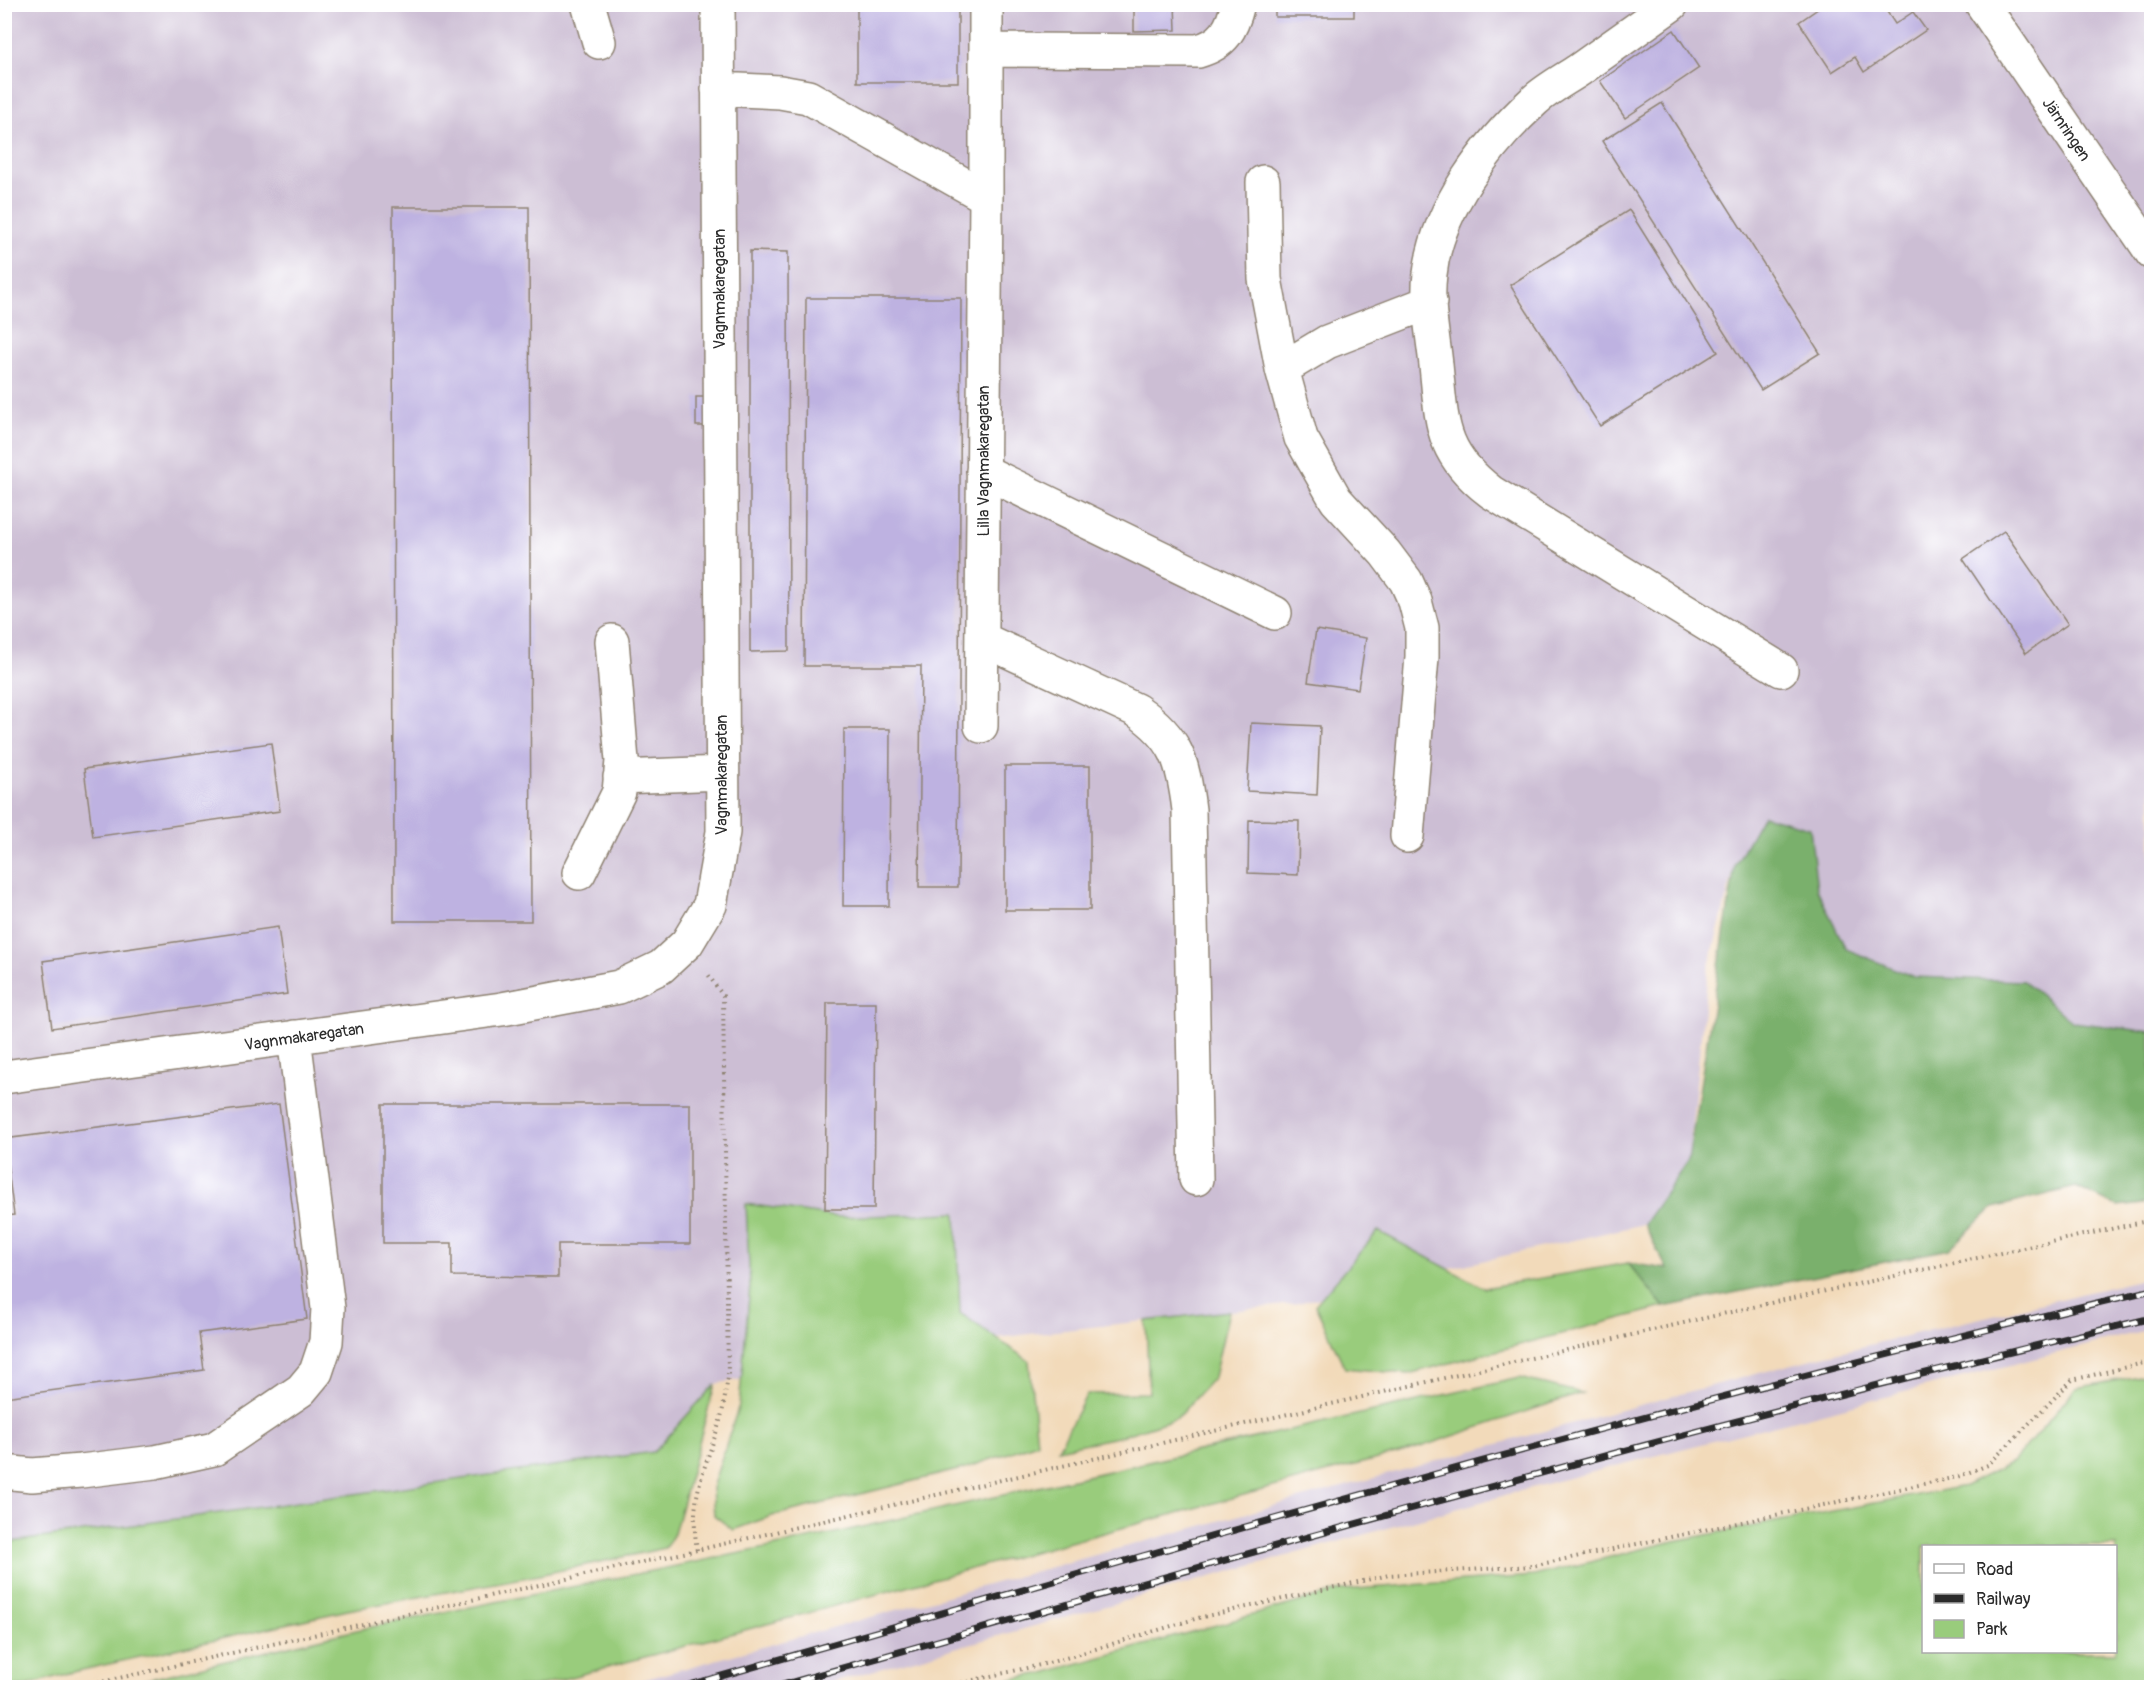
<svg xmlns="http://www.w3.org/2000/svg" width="2156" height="1692" font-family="Pangolin,sans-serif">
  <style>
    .industrial { fill: #ccbed4 }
    .green { fill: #99cc7c; stroke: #627c54; stroke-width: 1.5; fill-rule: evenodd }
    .forest { fill: #7ab06c; stroke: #526e4c; stroke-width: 1.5 }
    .building { fill: #beb2e1 }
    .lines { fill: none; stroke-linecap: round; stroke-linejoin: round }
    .minor-casing { stroke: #8e8272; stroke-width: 36 }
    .path { stroke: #8e8272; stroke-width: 4; stroke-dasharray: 1.5 4.5; stroke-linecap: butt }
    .minor { stroke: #fff; stroke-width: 33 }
    .rail-casing { stroke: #2b2b2b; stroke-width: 7 }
    .rail { stroke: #fff; stroke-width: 4.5; stroke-dasharray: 14; stroke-linecap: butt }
    .labels { text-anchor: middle; stroke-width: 4.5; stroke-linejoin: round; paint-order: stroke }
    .street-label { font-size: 16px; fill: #2b2b2b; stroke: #fff }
  </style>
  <rect width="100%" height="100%" fill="#fff"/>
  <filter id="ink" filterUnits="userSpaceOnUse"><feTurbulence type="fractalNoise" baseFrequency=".0167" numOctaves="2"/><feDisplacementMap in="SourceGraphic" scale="12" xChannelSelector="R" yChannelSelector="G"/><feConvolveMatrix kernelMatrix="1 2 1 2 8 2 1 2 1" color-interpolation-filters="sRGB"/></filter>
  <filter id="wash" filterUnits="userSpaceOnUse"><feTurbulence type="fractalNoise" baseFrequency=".008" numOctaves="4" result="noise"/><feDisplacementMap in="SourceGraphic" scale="24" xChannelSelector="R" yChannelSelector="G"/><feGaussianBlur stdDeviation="1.35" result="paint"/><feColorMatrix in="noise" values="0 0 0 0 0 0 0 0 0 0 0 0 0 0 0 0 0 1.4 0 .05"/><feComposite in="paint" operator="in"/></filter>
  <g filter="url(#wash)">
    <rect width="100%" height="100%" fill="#f2daba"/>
    <!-- industrial -->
    <path class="industrial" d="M4,5H2151V1032L2073,1022L2023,981L1914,977L1846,949L1817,889L1810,828L1763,815L1735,865L1708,970L1688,1161L1644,1224L1293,1304L917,1347L715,1384L654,1452L5,1543Z
      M2151,1277V1329L1553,1482L814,1687H617L1632,1407L1823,1356Z"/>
    <!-- green -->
    <path class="green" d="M746,1204L838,1217L956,1213L960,1313L1029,1361L1037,1443L966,1468L772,1516L733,1530L714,1515L712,1488L739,1405L750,1286Z
      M1378,1231L1484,1288L1628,1263L1664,1307L1408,1374L1345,1368L1315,1305Z
      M1229,1311L1214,1377L1177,1418L1118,1437L1058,1449L1087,1394L1149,1393L1146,1321Z
      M2151,1374V1687H970L1044,1673L1342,1590L1534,1576L1674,1541L1965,1486L2014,1461L2076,1388ZM2116,1546V1652H1924V1546Z
      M1519,1378L1582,1393L1414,1449L534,1687H116L361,1629L791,1543Z
      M715,1384L674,1534L665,1548L534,1576L348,1610L69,1673L22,1687H5V1543L654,1452Z"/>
    <!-- forest -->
    <path class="forest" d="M1763,815L1810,828L1817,889L1846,949L1914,977L2023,981L2073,1022L2151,1032V1203L2118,1207L2076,1187L1993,1208L1949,1249L1664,1307L1628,1263L1667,1269L1644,1224L1688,1161L1735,865Z"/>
    <g id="blocks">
      <!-- building -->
      <path class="building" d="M857,4H958V82H857Z
        M1134,4H1175L1176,30L1134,31Z
        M1825,4H1882L1895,24L1913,12L1926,30L1864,72L1855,57L1832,72L1799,22Z
        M1275,5H1354V17H1275Z
        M1674,30L1699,68L1625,118L1600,81Z
        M1662,103L1820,353L1761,390L1602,141Z
        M393,207H529L531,921H394Z
        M1629,210L1718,352L1600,426L1510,285Z
        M750,251L788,252L789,651L750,652Z
        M806,298H961L958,887H919L921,666H804Z
        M696,397H709V426H696Z
        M2004,531L2068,624L2026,653L1963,559Z
        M1316,630L1366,638L1358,689L1308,682Z
        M1251,723L1320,726L1317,795L1247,791Z
        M844,729H890L889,906H843Z
        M271,743L280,811L93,837L84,769Z
        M1005,766H1090V910H1005Z
        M1249,820L1299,821L1298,875L1248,873Z
        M278,927L287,994L52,1028L43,961Z
        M827,1003H876L874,1209H825Z
        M279,1104L307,1319L199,1333L204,1370L5,1397L4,1216L14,1215L4,1139Z
        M383,1104H690V1244H558V1277L452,1276V1243H383Z"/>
    </g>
  </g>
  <g filter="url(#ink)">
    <use href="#blocks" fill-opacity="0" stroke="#8e8272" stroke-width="1.5"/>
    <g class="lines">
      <defs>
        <path id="minor" d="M588,4L599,42
          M986,4V197
          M1672,4C1641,26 1610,48 1579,70C1564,80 1547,89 1534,101C1487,144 1437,209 1430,274C1426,304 1433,335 1436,365C1442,424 1440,453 1491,492L1781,670
          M1982,4L2152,253
          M986,50L1198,51C1224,44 1232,29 1238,4
          M718,89L780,92L808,97L986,197L981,726
          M1263,182L1265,279L1282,369L1301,438L1336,500L1385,553L1406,581L1415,601L1422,628V657L1407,836
          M1282,369L1327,342L1430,302
          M983,471L1275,613
          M982,639L1136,710C1177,738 1183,761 1189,810L1196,1179
          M620,777L722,773
          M579,873L619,792L622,761L612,641
          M4,1077L502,1009L619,987L661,967L687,943L710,905L723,832L718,4
          M4,1472L32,1475L81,1471L155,1462L214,1449L301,1390L316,1372L326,1342L328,1308L294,1037"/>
      </defs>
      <!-- minor casing -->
      <use href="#minor" class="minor-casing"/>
      <!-- path -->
      <path class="path" d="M697,1550C689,1497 704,1472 719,1424C724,1409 725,1393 728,1378L723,996L707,973
        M74,1688L697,1550L1766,1304L2152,1220
        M938,1688L1049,1663L1198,1618L1389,1575L1532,1566L1957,1477L1988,1465L2072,1380L2152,1361"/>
      <!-- minor -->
      <use href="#minor" class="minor"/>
      <defs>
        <path id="rail" d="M679,1688C1168,1549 1656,1406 2152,1290
          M772,1688C1230,1558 1688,1427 2152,1318"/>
      </defs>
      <!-- rail casing -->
      <use href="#rail" class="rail-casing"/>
      <!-- rail -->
      <use href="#rail" class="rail"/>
    </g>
  </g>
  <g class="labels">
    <!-- street labels -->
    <g class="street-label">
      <text transform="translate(2067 129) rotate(56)" y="6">Järnringen</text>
      <text transform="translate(719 289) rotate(-90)" y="6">Vagnmakaregatan</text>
      <text transform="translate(983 461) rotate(-90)" y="6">Lilla Vagnmakaregatan</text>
      <text transform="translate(721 775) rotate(-90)" y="6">Vagnmakaregatan</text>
      <text transform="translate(304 1036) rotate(-8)" y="6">Vagnmakaregatan</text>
    </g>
  </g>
  <!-- margin -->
  <rect width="2156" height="1692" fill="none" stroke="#fff" stroke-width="24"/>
  <!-- legend -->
  <rect x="1922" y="1545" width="195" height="108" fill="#ffffff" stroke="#aaaaaa" stroke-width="1.5"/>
  <rect x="1934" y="1564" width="30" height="9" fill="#ffffff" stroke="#aaaaaa" stroke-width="1.5"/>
  <text x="1976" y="1575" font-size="18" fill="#2b2b2b">Road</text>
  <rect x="1934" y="1594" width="30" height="9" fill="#2b2b2b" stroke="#aaaaaa" stroke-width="1.5"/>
  <text x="1976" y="1605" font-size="18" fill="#2b2b2b">Railway</text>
  <rect x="1934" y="1620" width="30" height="18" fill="#99cc7c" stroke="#aaaaaa" stroke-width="1.5"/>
  <text x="1976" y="1635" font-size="18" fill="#2b2b2b">Park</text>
</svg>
